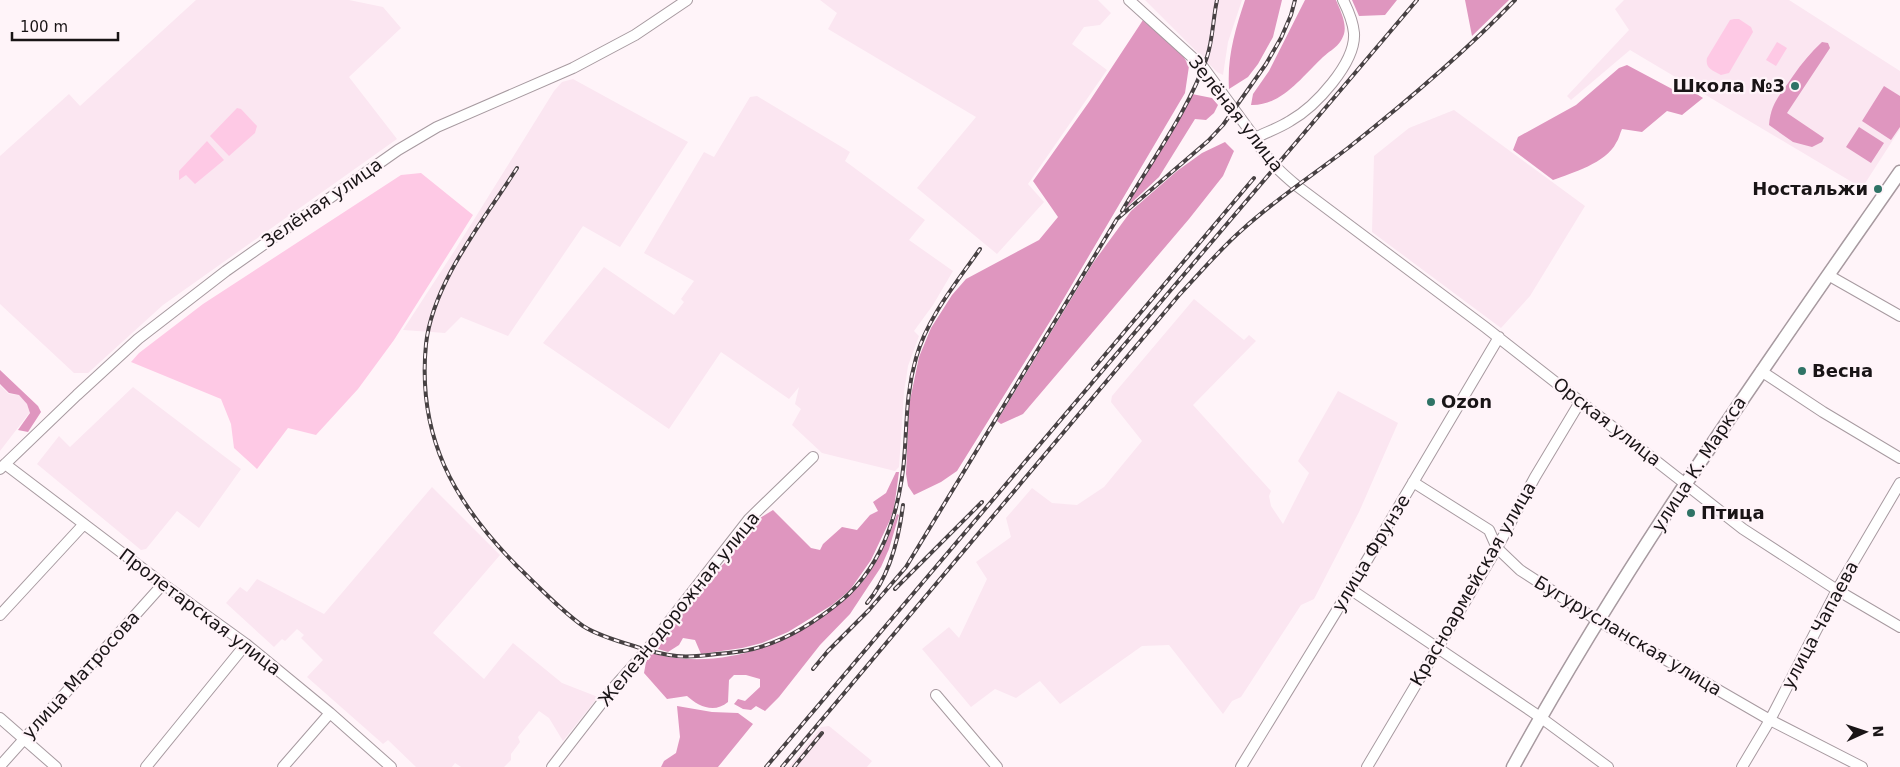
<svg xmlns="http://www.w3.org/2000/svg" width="1900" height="767" font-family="'DejaVu Sans',sans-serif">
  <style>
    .built { fill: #fbe6f1 }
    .green { fill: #fec9e5 }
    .forest { fill: #df96bf }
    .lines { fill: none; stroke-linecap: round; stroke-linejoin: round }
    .minor-casing { stroke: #a79aa0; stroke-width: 12 }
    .major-casing { stroke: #a79aa0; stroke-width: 15 }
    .minor { stroke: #fff; stroke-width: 10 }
    .major { stroke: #fff; stroke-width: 12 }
    .rail-casing { stroke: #474143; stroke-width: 4 }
    .rail { stroke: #fff4f9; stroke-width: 2; stroke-dasharray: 5.5; stroke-linecap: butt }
    .poi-dot { fill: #2f7366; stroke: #fff4f9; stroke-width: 2 }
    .labels { text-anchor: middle; stroke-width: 4.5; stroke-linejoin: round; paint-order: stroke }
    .poi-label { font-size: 18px; font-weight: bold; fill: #191416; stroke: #fff4f9; text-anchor: start }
    .street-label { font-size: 18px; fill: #191416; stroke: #fff4f9 }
  </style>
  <rect width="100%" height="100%" fill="#fff4f9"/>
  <!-- built -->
  <path class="built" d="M196,0H349L383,7L401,28L349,77L397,139L163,305L88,373H74L0,304V156L69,94L80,106Z
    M820,0H1098L1111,13L1100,25L1084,27L1072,44L1107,70L1028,184L1044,202L997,254L917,188L976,117L828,29L837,13Z
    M1145,0H1242L1228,42L1223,75L1217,72Z
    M1624,0H1789L1900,71V129L1862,188L1630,50L1571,100L1567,96L1629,30L1615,9Z
    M573,79L688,142L620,247L583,226L508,336L461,317L445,333L403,330L455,250L554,91L562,82Z
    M757,96L850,152L845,161L925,220L909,240L953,271L933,305L914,331L919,336L908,366L904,392L899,467L895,471L822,453L792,425L801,409L795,404L799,387L789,399L721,352L669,429L543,343L604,267L674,315L684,302L681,299L694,281L644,253L704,152L714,157L750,97Z
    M1454,110L1585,206L1530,296L1501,328L1372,232L1374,156L1409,128Z
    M1194,299L1244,340L1249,335L1256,341L1193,405L1271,491L1269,496L1271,506L1283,524L1309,473L1298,461L1338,391L1398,423L1359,512L1314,599L1301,605L1241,697L1232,701L1223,714L1169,645L1142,646L1060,704L1040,681L1016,698L995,689L971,707L922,649L949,627L959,638L987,579L976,562L1011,537L1006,518L1032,488L1052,503L1077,505L1104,487L1142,441L1111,402L1112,396Z
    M0,385L9,394L19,395L27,404L30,412L0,451Z
    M133,387L241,469L199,528L177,511L146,549L141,550L37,464L59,436L70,447Z
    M432,487L500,555L433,633L484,679L513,643L562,683L598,697L563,741L549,718L539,711L518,737L520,742L511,754V760L504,767H461L455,763L452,767H416L388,740L383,744L307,677L323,660L301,638L304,635L297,629L285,641L282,639L274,647L226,603L240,587L247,592L257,579L324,614Z
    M829,726L872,761L867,767H789L821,727Z"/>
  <!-- green -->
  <path class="green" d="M1734,19H1739L1751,27L1753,32L1729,73L1721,75C1712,70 1705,68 1707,58L1730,20Z
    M1777,42L1787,48L1776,66L1766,60Z
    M237,108L241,109L257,126L255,133L229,156L210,136Z
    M207,141L224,160L195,184L186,175L179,180V171Z
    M421,173L473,215L394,340L358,389L316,435L288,428L257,469L234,448L231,424L221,399L131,362L139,353L203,304L401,175Z"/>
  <!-- forest -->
  <path class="forest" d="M1245,0H1282L1273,37L1258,64L1248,77L1229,89C1227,57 1235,30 1245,0Z
    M1305,0H1336C1340,10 1347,23 1344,34C1339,48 1331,49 1321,59C1301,78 1281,106 1251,105L1253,94L1269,71Z
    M1352,0H1397L1385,15L1359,16Z
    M1465,0H1509L1472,36Z
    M1143,20L1182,54L1189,66L1185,93L1054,315L957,471L941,482L914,495L908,486L906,474L909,405L919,357L931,328L952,295L966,279L1039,240L1058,217L1033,181L1089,102Z
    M1822,42L1828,43L1830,48L1787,113L1824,138L1822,142L1812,147L1793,142L1769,125C1771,102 1781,94 1793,76C1802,63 1811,52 1822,42Z
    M1627,65L1674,90L1684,86L1703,98L1682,115L1667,111L1642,132L1622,129C1620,133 1619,139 1616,143C1606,163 1572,173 1553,180L1513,150L1518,137L1576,105L1619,68Z
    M1884,86L1900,96V127L1891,140L1862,121Z
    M1192,94L1212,98L1218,105L1214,113L1206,120L1195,119L1159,177L1126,208Z
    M1859,127L1884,143L1871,163L1846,147Z
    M1225,142L1234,151L1223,176L1189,219L1023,414L1001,424L997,421L1093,263L1131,211L1177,171L1202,153Z
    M0,370L38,406L41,412L28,432L18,430L30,413L27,404L19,395L9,393L0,384Z
    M896,472H899L894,508L890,520L871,560L850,590L832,605L806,621L788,632L762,643L742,648L701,654L695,640L683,638L679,645L668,652L658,649L666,635L702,584L733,555V545L752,523L773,510L811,548L820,550L823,544L842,527L857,530L870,515L878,511L873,502L886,493Z
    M897,514L899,515L889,549L881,567L850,614L820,645L779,697L765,711L756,706L751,710L743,709L734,704L738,699L745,701L760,687V679L746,675H734L729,680L728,702C714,714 698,706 687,696L667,699L644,673L646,662L651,653C714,671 785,648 834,608C845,599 856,590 865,579C879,559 889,537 897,514Z
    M677,706L712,712L738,713L753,724L718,767H661L664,761L676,753L680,737Z"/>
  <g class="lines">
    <defs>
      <path id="minor" d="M1129,0L1203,67L1255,138C1265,158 1280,172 1297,186L1485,327L1743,529L1837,590L1900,627
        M1255,138C1267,132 1279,128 1290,121C1315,107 1356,63 1354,33C1353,22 1348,10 1343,0
        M1828,275L1900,316
        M1761,371L1823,412L1900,458
        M5,464L163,584L246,644L330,713L391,767
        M0,469L77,395L138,339L226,271L398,150L437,127L573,68L635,35L687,0
        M1413,482L1489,530L1497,548L1520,570L1597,620L1770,720L1862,767
        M1350,589L1540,717L1608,767
        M0,615L84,524
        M936,695L997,767
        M0,718L56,767
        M0,766L163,584
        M146,767L246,644
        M283,767L330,713
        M552,767L614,687L647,650L749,519L813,457
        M1241,767L1350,589L1499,337
        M1367,767L1497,548L1535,477L1580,402
        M1742,767L1770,720L1837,590L1900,483"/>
      <path id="major" d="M1513,767C1627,559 1765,366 1900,172"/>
    </defs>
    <!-- minor casing -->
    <use href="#minor" class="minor-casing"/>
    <!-- major casing -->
    <use href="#major" class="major-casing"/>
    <!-- minor -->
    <use href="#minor" class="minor"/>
    <!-- major -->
    <use href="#major" class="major"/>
    <defs>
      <path id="rail" d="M517,168C484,220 433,282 426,344C417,436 453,501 516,565C538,586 559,609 583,626C597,635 617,641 634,646C645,650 657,653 669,655C684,658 702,656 717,654C729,653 741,652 753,649C785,641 817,621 842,600C886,563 902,502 905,447C907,415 907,390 916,358C927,318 957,282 980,249
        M1122,211C1151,161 1188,112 1207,57C1213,39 1213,18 1217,0
        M1093,369L1254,178
        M895,589L982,502
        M867,603C889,577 899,538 903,505
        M813,669L828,651L869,610L906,567L1117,219L1208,141L1223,125L1266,64L1281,38L1291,15L1295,0
        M766,767L1417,0
        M782,767L1180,294C1201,272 1220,249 1243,229C1276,199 1313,175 1348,148C1406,102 1464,53 1515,0
        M794,767L822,733"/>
    </defs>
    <!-- rail casing -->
    <use href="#rail" class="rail-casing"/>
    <!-- rail -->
    <use href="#rail" class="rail"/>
  </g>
  <!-- markers -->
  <g class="poi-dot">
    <circle cx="1795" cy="86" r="5"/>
    <circle cx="1878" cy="189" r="5"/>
    <circle cx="1802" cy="371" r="5"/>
    <circle cx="1431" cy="402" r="5"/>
    <circle cx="1691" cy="513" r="5"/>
  </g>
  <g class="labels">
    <!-- poi labels -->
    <g class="poi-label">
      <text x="1785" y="92" text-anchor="end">Школа №3</text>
      <text x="1868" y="195" text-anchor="end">Ностальжи</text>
      <text x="1812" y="377">Весна</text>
      <text x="1441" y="408">Ozon</text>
      <text x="1701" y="519">Птица</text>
    </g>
    <!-- street labels -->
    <g class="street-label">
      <text transform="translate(1236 114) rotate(52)" y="6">Зелёная улица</text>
      <text transform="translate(322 203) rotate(-35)" y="6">Зелёная улица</text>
      <text transform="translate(1607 422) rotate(38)" y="6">Орская улица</text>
      <text transform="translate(1699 464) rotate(-57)" y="6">улица К. Маркса</text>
      <text transform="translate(1371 553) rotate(-59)" y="6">улица Фрунзе</text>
      <text transform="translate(1473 584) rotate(-60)" y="6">Красноармейская улица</text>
      <text transform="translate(679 609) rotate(-51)" y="6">Железнодорожная улица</text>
      <text transform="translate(200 612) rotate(37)" y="6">Пролетарская улица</text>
      <text transform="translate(1820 625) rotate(-62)" y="6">улица Чапаева</text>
      <text transform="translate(1628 636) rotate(31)" y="6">Бугурусланская улица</text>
      <text transform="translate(81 675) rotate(-48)" y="6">улица Матросова</text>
    </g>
  </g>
  <!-- north arrow -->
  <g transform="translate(1865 732) rotate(87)" stroke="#fff4f9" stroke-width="4" paint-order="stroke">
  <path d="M0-4L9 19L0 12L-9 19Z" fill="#191416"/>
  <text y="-8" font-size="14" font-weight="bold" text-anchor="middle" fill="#191416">N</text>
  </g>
  <!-- scale -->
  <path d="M12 32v8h106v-8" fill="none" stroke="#191416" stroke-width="2.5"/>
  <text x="20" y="32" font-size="15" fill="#191416" stroke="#fff4f9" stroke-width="4" paint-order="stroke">100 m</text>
</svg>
